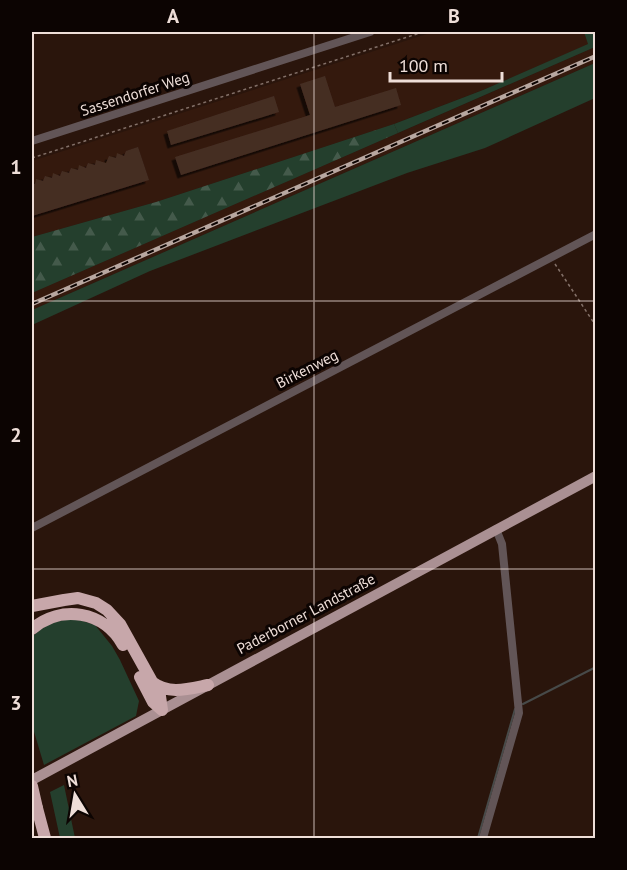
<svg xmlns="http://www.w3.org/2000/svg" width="627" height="870" font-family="'PT Sans',sans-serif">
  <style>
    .built { fill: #34190d }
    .grass { fill: #243f2d }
    .forest { fill: url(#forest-firs) }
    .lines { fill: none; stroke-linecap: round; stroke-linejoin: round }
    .stream { stroke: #474a49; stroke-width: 2 }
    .building { fill: #452e24; filter: url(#shadow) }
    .path { stroke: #837068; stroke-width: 1.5; stroke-dasharray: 3 3; stroke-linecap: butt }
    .minor { stroke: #625557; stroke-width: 8 }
    .major { stroke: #aa9093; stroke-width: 10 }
    .highway { stroke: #c7a7aa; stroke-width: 12 }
    .rail-casing { stroke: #b8a7a0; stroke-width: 4.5 }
    .rail { stroke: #0c0402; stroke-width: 2; stroke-dasharray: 7; stroke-linecap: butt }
    .highway-bridge { stroke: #c7a7aa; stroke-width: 12 }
    .grid { fill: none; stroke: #eeded8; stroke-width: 1.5; stroke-opacity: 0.55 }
    .labels { text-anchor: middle; stroke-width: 6; stroke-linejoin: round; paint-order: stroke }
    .street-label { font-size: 15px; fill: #eeded8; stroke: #0c0402 }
    .neatline { fill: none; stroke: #eeded8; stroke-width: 2 }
    .grid-label { font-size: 20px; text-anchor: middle; font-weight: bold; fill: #eeded8 }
  </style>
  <defs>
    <pattern id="forest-firs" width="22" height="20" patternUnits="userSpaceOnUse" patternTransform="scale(1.5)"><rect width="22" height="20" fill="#243f2d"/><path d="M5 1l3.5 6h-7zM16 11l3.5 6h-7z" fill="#445a4b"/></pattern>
    <filter id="shadow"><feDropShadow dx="-3.5" dy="3.5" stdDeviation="0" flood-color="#0009"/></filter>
  </defs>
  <rect width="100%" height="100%" fill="#2a150c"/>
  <!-- built -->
  <path class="built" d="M433,32H584L589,44L483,90L394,124L156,202L32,237V161Z
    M595,47V63L32,310V293Z"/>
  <!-- grass -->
  <path class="grass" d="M584,32H595V47L398,133L394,124L483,90L588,44Z
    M595,63V98L485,148L407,173L150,271L32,325V310Z
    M77,619L95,625L112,646L120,660L139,701L136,716L44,765L32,725V637C47,623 56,620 77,619Z
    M64,785L75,838H60L50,792Z"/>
  <!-- forest -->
  <path class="forest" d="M394,124L398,133L32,293V237L156,202Z"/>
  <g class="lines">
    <!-- stream -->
    <path class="stream" d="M523,704L596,667
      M478,838L515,709"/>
  </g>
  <!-- building -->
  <path class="building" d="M325,76L335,107L396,88L401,105L181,175L175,157L310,115L300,84Z
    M274,96L279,112L171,145L167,131Z
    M138,147L149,180L32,216V183L35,184L36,179L43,181L45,176L52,178L53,173L60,176L62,171L69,173L71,168L78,170L79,165L86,168L88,163L95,165L96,160L106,163L109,156L116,158L117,153L124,156L126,151Z"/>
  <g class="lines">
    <!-- path -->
    <path class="path" d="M32,158L423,32
      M555,264L596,326"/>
    <!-- minor -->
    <path class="minor" d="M32,141L370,32
      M32,528L596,234
      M483,838L519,713L502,544L496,529"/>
    <!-- major -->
    <path class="major" d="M32,780L596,476"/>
    <!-- highway -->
    <path class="highway" d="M32,606L64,600L78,598L96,603L107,610L120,624L160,696L162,710
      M32,629C61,604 104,611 123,645
      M140,677L153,702L162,710
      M152,682C169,695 188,689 208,685
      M37,808L45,838"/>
    <defs>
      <path id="rail" d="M32,304L596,56"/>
    </defs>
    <!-- rail casing -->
    <use href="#rail" class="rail-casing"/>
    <!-- rail -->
    <use href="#rail" class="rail"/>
    <!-- highway-bridge -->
    <path class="highway-bridge" d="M32,786L37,808"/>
  </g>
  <!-- grid -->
  <path class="grid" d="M314,32V838M32,301H596M32,569H596"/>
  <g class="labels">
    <!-- street labels -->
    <g class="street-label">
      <text transform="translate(135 94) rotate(-18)" y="5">Sassendorfer Weg</text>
      <text transform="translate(307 369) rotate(-27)" y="5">Birkenweg</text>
      <text transform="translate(306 614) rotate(-28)" y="5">Paderborner Landstraße</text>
    </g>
  </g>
  <!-- border -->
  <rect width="627" height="870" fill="none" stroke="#0c0402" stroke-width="66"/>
  <!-- north arrow -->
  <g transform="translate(75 795) rotate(349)" stroke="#0c0402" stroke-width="4.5" paint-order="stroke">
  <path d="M0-4.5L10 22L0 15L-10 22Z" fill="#eeded8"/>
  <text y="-9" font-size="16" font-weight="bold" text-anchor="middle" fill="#eeded8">N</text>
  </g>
  <!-- scale -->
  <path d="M390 72v9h112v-9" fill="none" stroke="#eeded8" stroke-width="3"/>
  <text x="399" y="72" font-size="18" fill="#eeded8" stroke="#0c0402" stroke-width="4.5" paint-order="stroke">100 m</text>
  <rect x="33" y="33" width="561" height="804" class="neatline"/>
  <g class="grid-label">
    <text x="173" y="23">A</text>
    <text x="454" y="23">B</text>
    <text x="16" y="174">1</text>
    <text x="16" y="442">2</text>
    <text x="16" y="710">3</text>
  </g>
</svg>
